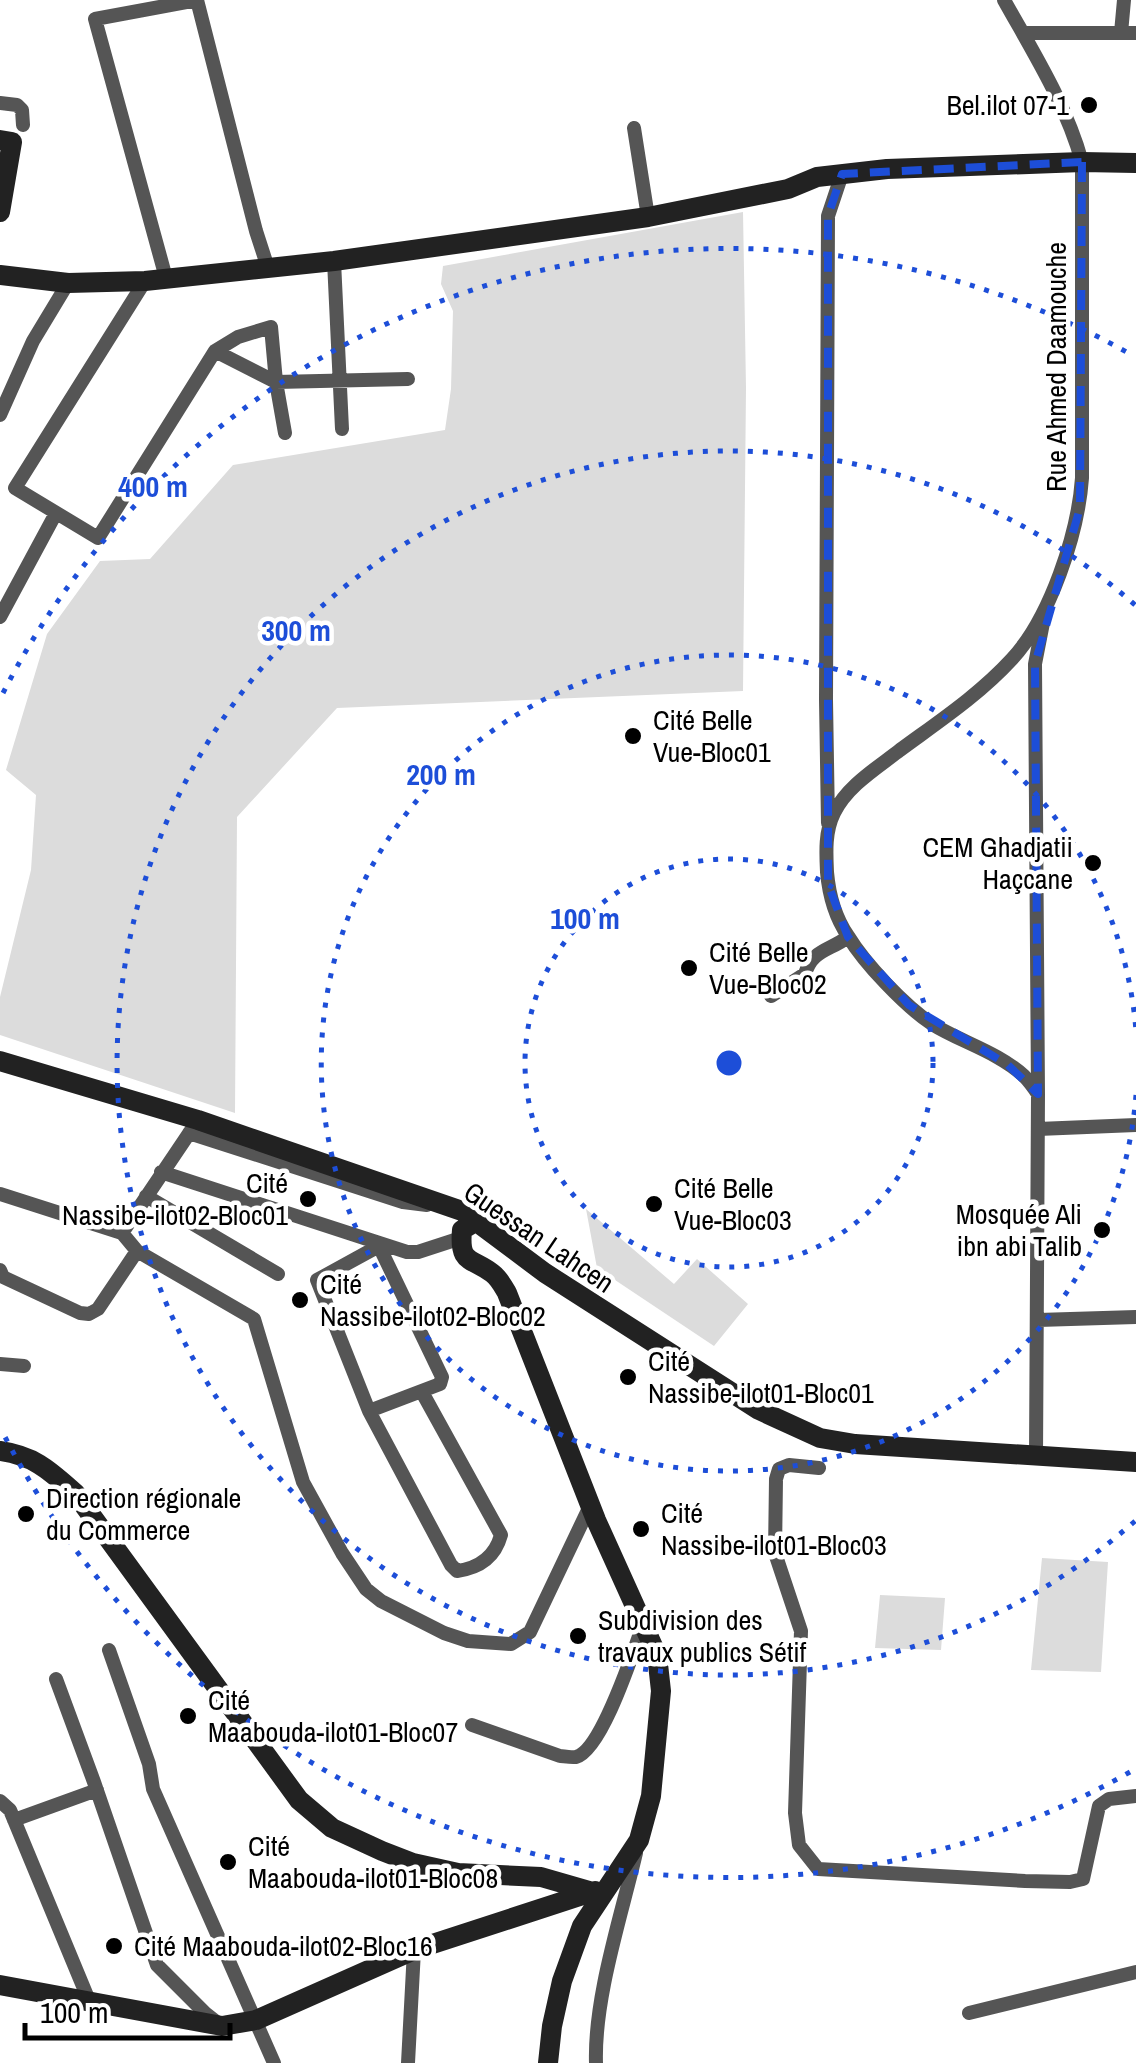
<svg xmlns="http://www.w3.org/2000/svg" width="1136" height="2063" font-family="'Archivo Narrow',sans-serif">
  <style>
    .green { fill: #dcdcdc }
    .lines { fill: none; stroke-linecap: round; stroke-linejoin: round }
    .street { stroke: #555; stroke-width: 14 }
    .secondary { stroke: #222; stroke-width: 20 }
    .marked { fill: none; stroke: #1d4ed8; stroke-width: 8; stroke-dasharray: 20 12; stroke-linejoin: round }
    .ring { fill: none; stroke: #1d4ed8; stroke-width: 5; stroke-dasharray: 5 10 }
    .poi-dot { fill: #000; stroke: #fff; stroke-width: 4 }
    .labels { text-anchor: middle; stroke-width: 9; stroke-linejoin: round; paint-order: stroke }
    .poi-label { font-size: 28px; fill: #000; stroke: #fff; text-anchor: start }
    .street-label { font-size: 28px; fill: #000; stroke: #fff }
    .centre { fill: #1d4ed8; stroke: #fff; stroke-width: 5 }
    .ring-label { font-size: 30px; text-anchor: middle; font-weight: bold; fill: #1d4ed8; stroke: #fff; stroke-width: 9; stroke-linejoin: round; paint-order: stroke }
  </style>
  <rect width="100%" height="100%" fill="#fff"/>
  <!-- green -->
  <path class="green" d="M743,212L746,388L743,691L337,708L237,817L235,1113L0,1035V997L31,870L36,795L6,770L47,634L100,561L150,559L233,465L445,430L451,389L453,311L441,284L443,266Z
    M586,1209L674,1284L697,1259L748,1304L714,1346L597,1268Z
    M1042,1558L1108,1562L1101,1672L1031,1670Z
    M880,1595L945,1598L941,1650L875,1648Z"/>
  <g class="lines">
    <!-- street -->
    <path class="street" d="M1004,0C1033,52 1066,104 1082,162V478C1078,534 1050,618 1012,659C979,695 938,722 900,750C877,768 847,786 834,813C825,831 826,852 827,872C829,895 835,917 848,936C865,964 905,1006 932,1024C961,1042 998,1052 1024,1076C1029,1081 1034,1088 1038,1094L1036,1456
      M1023,33H1136
      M1121,33L1124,0
      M0,103L17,105L22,110L23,125
      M634,128L648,217
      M334,261L342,429
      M166,278L95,19L197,0L256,231L268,268
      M145,281L15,488L98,538L215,351L238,337L271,327L276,382L285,433
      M215,351L276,382L408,379
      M0,415L33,341L68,283
      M0,617L56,513
      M828,823L826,700L828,216L842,174
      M771,996L805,974C812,950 829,951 848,937
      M1038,1094L1035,664L1043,623
      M1038,1129L1136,1125
      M189,1133L403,1202L427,1205
      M161,1172L407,1252H418L461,1238
      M0,1194L122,1233L137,1251L254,1319L303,1482L342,1553L366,1589L381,1601L444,1633L468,1641L511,1644L530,1632L590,1506
      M146,1196L278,1274
      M122,1233L192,1129
      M0,1270L3,1277L80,1313L89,1314L98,1309L137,1251
      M1038,1320L1136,1317
      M0,1364L24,1366
      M369,1411L440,1384L442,1377L379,1246L317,1280L369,1411L451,1565L457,1571C479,1568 495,1557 501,1535L422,1392
      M819,1468L789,1465L779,1469L776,1479L775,1553L801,1631L795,1813L799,1845L818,1869L1025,1881L1070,1882L1083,1879L1099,1806L1109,1799L1136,1796
      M109,1650L149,1764L153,1789L274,2063
      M56,1679L94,1782L157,1965L205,2013L219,2024
      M472,1725L560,1756C562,1756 574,1758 576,1757C602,1750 633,1652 643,1625
      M0,1801L10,1810L90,2003
      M14,1820L97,1790
      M969,2013L1136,1972
      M408,2063L414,1950
      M596,2063C594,1998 621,1917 636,1853"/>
    <!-- secondary -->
    <path class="secondary" d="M0,140L12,142L0,212
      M0,275L68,283L145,281L334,261L648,217L788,189L817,177L887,169L1082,162L1136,163
      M0,1061L198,1120L462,1211L545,1273L759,1410L820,1438L855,1444L1136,1462
      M475,1222L462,1230C459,1264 470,1257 492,1273C499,1278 503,1286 507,1293L596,1520L657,1655L661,1691L651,1796L639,1840L582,1926L562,1981L552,2026L548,2063
      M0,1451C35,1456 50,1471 75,1493L299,1800L332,1828L382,1851L413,1863L458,1873L541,1877L593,1892
      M0,1985L222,2026L256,2020L414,1950L595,1891"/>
  </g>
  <!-- marked area -->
  <path class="marked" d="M1082,162L1080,508L1035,664L1038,1094L1008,1065L909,1005L848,937L828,884V216L842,174Z"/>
  <!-- distance rings -->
  <g class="ring">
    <circle cx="729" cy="1063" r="204"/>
    <path d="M1136 1095A408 408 0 1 1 1136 1031"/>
    <path d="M1135 1521A612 612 0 1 1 1135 605"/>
    <path d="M1130 1772A815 815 0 0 1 3 1433M3 693A815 815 0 0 1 1130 354"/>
  </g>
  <!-- markers -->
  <g class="poi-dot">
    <circle cx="1089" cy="105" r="10"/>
    <circle cx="633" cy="736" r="10"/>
    <circle cx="1093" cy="863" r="10"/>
    <circle cx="689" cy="968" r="10"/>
    <circle cx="308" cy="1199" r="10"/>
    <circle cx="654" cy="1204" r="10"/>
    <circle cx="1102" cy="1230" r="10"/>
    <circle cx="300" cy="1300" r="10"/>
    <circle cx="628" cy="1377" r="10"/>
    <circle cx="26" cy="1514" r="10"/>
    <circle cx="641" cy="1529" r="10"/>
    <circle cx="578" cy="1636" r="10"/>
    <circle cx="188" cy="1716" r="10"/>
    <circle cx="228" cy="1862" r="10"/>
    <circle cx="114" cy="1946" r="10"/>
  </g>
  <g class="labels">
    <!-- poi labels -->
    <g class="poi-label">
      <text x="1069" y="115" text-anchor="end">Bel.ilot 07-1</text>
      <text x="653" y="730">Cité Belle<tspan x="653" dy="32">Vue-Bloc01</tspan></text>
      <text x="1073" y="857" text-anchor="end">CEM Ghadjatii<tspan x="1073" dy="32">Haçcane</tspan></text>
      <text x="709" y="962">Cité Belle<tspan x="709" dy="32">Vue-Bloc02</tspan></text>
      <text x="288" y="1193" text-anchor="end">Cité<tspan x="288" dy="32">Nassibe-ilot02-Bloc01</tspan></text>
      <text x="674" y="1198">Cité Belle<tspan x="674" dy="32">Vue-Bloc03</tspan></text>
      <text x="1082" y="1224" text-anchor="end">Mosquée Ali<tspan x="1082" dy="32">ibn abi Talib</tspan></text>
      <text x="320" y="1294">Cité<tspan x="320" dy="32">Nassibe-ilot02-Bloc02</tspan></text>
      <text x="648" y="1371">Cité<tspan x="648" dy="32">Nassibe-ilot01-Bloc01</tspan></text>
      <text x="46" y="1508">Direction régionale<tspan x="46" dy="32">du Commerce</tspan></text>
      <text x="661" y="1523">Cité<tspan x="661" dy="32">Nassibe-ilot01-Bloc03</tspan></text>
      <text x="598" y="1630">Subdivision des<tspan x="598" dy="32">travaux publics Sétif</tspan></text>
      <text x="208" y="1710">Cité<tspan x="208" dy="32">Maabouda-ilot01-Bloc07</tspan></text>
      <text x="248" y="1856">Cité<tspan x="248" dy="32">Maabouda-ilot01-Bloc08</tspan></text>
      <text x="134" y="1956">Cité Maabouda-ilot02-Bloc16</text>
    </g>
    <!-- street labels -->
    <g class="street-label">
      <text transform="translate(1056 367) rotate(-90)" y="10">Rue Ahmed Daamouche</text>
      <text transform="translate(539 1237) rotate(34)" y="10">Guessan Lahcen</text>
    </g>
  </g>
  <circle cx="729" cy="1063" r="15" class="centre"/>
  <g class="ring-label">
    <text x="153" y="497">400 m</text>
    <text x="296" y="641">300 m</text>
    <text x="441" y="785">200 m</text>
    <text x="585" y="929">100 m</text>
  </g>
  <!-- scale -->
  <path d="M25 2023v15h205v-15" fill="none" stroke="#000000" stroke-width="5"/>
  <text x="40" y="2023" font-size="30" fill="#000000" stroke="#ffffff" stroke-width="8" paint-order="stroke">100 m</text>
</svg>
